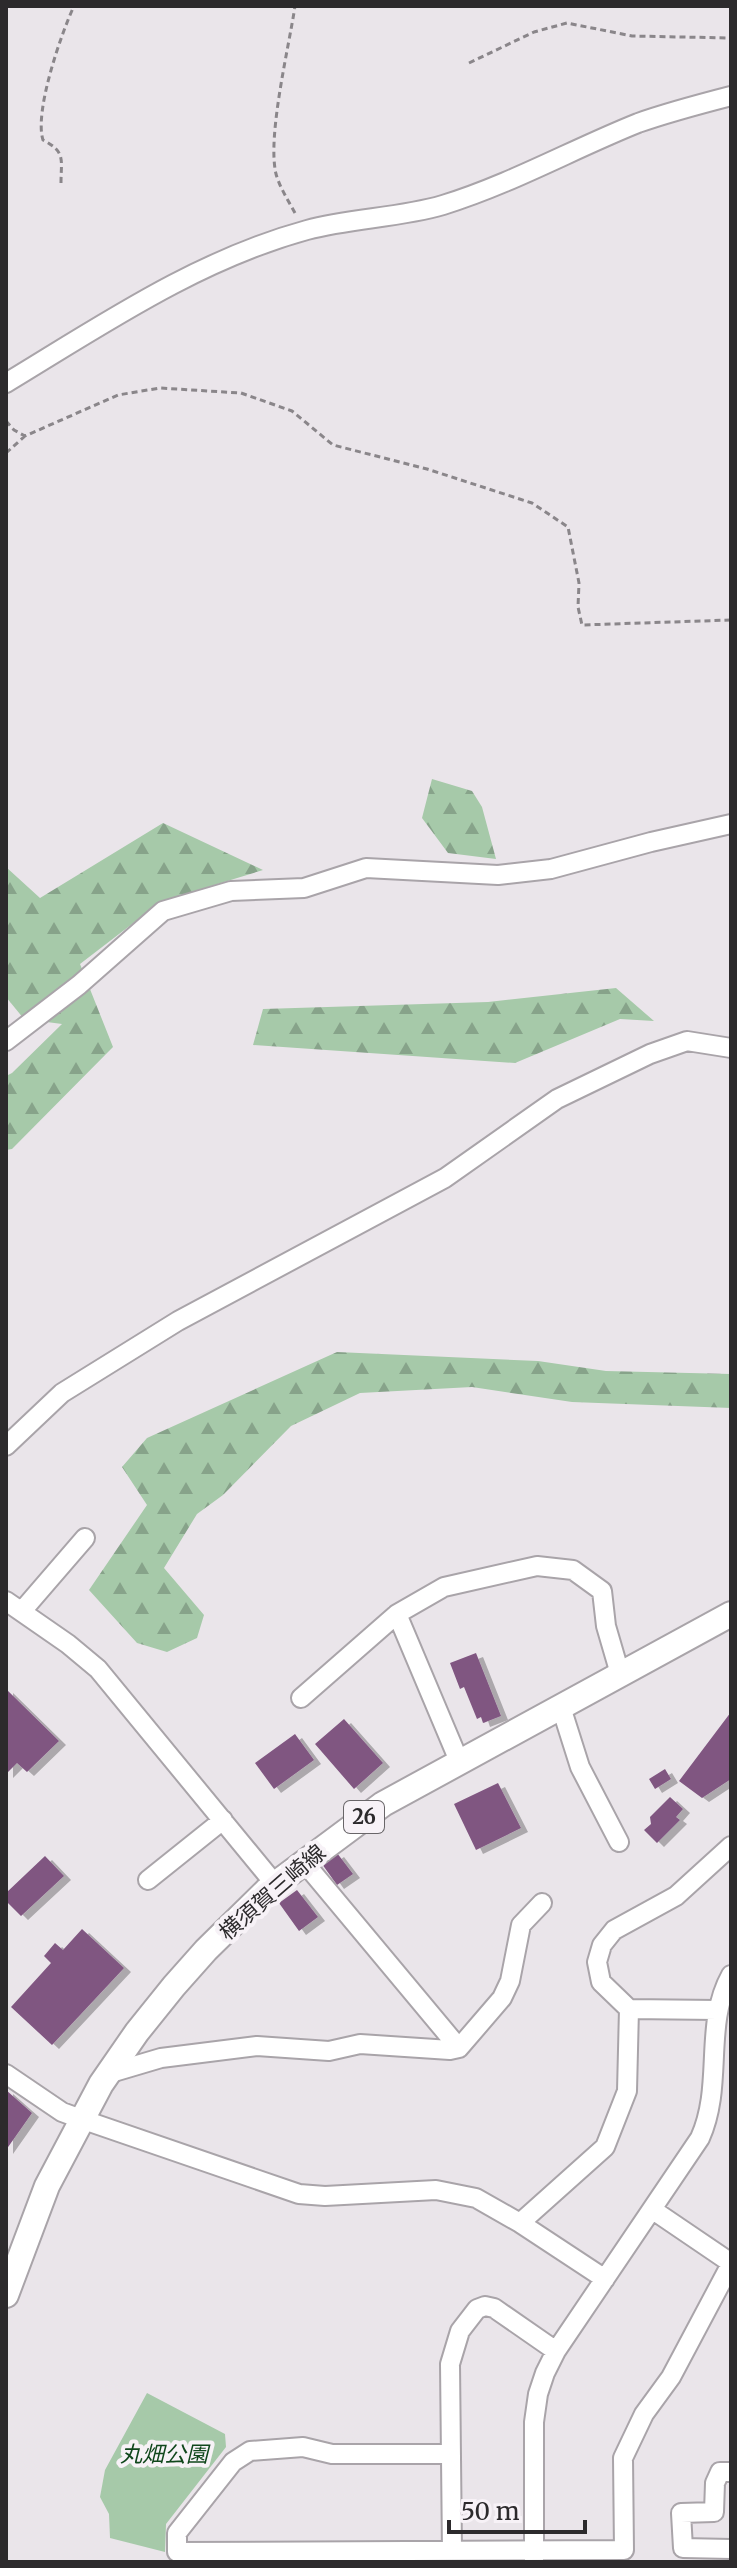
<svg xmlns="http://www.w3.org/2000/svg" width="737" height="2568" font-family="Merriweather,'Noto Sans JP',serif">
  <style>
    .forest { fill: url(#forest-firs) }
    .green { fill: #a6c9a9 }
    .building { fill: #805681; filter: url(#shadow) }
    .lines { fill: none; stroke-linecap: round; stroke-linejoin: round }
    .minor-casing { stroke: #a9a4a9; stroke-width: 22 }
    .major-casing { stroke: #a9a4a9; stroke-width: 28 }
    .path { stroke: #8a868a; stroke-width: 3; stroke-dasharray: 6 4; stroke-linecap: butt }
    .minor { stroke: #fff; stroke-width: 18 }
    .major { stroke: #fff; stroke-width: 24 }
    .labels { text-anchor: middle; stroke-width: 8; stroke-linejoin: round; paint-order: stroke }
    .shield { fill: #f7f2f7; stroke: #696669; stroke-width: 2 }
    .shield-label { font-size: 20px; font-weight: bold; fill: #2c2a2c }
    .street-label { font-size: 22px; fill: #2c2a2c; stroke: #f7f2f7 }
    .park-label { font-size: 22px; font-style: italic; fill: #10471c; stroke: #f7f2f7 }
  </style>
  <defs>
    <pattern id="forest-firs" width="22" height="20" patternUnits="userSpaceOnUse" patternTransform="scale(2)"><rect width="22" height="20" fill="#a6c9a9"/><path d="M5 1l3.5 6h-7zM16 11l3.5 6h-7z" fill="#87a38a"/></pattern>
    <filter id="shadow"><feDropShadow dx="7" dy="4" stdDeviation="0" flood-color="#0004"/></filter>
  </defs>
  <rect width="100%" height="100%" fill="#eae5ea"/>
  <!-- forest -->
  <path class="forest" d="M432,779L472,791L482,807L496,859L448,853L422,818Z
    M163,823L263,870L162,901L80,964L113,1047L12,1149L6,1150V1076L12,1073L62,1024L24,1019L6,997V867L40,898Z
    M616,988L654,1021L620,1019L515,1063L253,1045L263,1009L488,1002Z
    M337,1352L538,1361L606,1371L731,1374V1408L572,1402L472,1387L360,1393L291,1426L223,1495L197,1514L164,1568L204,1615L197,1638L167,1652L137,1643L89,1590L147,1505L122,1467L147,1438Z"/>
  <!-- green -->
  <path class="green" d="M147,2393L225,2434L226,2447L166,2524L165,2552L110,2538L109,2514L100,2497L105,2470Z"/>
  <!-- building -->
  <path class="building" d="M476,1653L501,1716L483,1723L481,1717L477,1719L464,1687L460,1689L450,1663Z
    M6,1689L59,1741L27,1772L17,1763L6,1774Z
    M731,1712V1779L702,1798L679,1781Z
    M344,1719L383,1763L354,1789L315,1744Z
    M295,1734L314,1760L274,1789L255,1763Z
    M665,1769L671,1779L655,1789L649,1779Z
    M498,1783L521,1828L476,1850L454,1804Z
    M670,1797L683,1809L676,1817L680,1820L657,1843L644,1830L651,1824L650,1817Z
    M337,1853L353,1874L337,1885L322,1864Z
    M45,1856L64,1876L21,1916L6,1901V1893Z
    M297,1890L318,1917L299,1931L279,1903Z
    M82,1929L124,1968L52,2045L11,2007L51,1963L44,1956L55,1943L63,1950Z
    M6,2090L32,2113L6,2150Z"/>
  <g class="lines">
    <defs>
      <path id="minor" d="M6,383C102,325 197,260 307,230C351,218 399,218 443,205C511,184 573,149 638,123C669,112 700,104 731,96
        M6,1041L79,985L163,911L231,891L304,888L366,868L498,875L551,869L651,842L731,824
        M6,1446L62,1393L178,1321L445,1178L557,1099L650,1054L687,1041L731,1048
        M6,1601L68,1644L98,1669L274,1883
        M22,1611L85,1538
        M397,1614L459,1761
        M301,1698L397,1614L444,1587L537,1566L573,1570L602,1591L606,1626L620,1674
        M561,1707L580,1767L619,1842
        M303,1861L459,2048
        M148,1880L223,1820
        M717,2010L629,2009L601,1982L597,1962L602,1945L614,1930L676,1896L731,1846
        M6,2074L62,2112L81,2119L299,2194L325,2196L436,2190L476,2198L520,2223L605,2279
        M107,2074L161,2058L257,2046L329,2051L360,2044L450,2050L459,2048L502,1998L510,1981L521,1925L542,1903
        M653,2210L731,2263
        M520,2223L605,2147L627,2091L629,2009
        M450,2454H332L303,2447L250,2451L233,2462L177,2533V2552L624,2550L623,2458L644,2414L671,2377L731,2264
        M731,2472H720L715,2483L714,2512L681,2513L683,2548L731,2549
        M452,2551L450,2364L460,2331L477,2309L485,2306L494,2308L556,2351
        M534,2562V2422L538,2394L545,2373L556,2351L700,2138C724,2085 703,2025 731,1975"/>
      <path id="major" d="M6,2295L47,2186L101,2084L137,2032L174,1986L206,1950L266,1891L383,1804L731,1614"/>
    </defs>
    <!-- minor casing -->
    <use href="#minor" class="minor-casing"/>
    <!-- major casing -->
    <use href="#major" class="major-casing"/>
    <!-- path -->
    <path class="path" d="M469,63L534,32L567,23L632,36L731,38
      M61,183C61,159 66,152 43,140C34,112 61,34 74,6
      M295,213C288,200 280,188 276,174C267,136 289,47 295,6
      M6,421L14,430L25,436L118,395L160,388L241,393L292,411L333,445L427,469L532,503L568,527L579,583L578,607L582,625L731,620
      M6,453L25,436"/>
    <!-- minor -->
    <use href="#minor" class="minor"/>
    <!-- major -->
    <use href="#major" class="major"/>
  </g>
  <g class="labels">
    <!-- shield labels -->
    <rect class="shield" x="344" y="1801" width="40" height="32" rx="6"/>
    <g class="shield-label">
      <text x="364" y="1824">26</text>
    </g>
    <!-- street labels -->
    <g class="street-label">
      <text transform="translate(272 1892) rotate(-41)" y="8">横須賀三崎線</text>
    </g>
    <!-- park labels -->
    <g class="park-label">
      <text x="164" y="2462">丸畑公園</text>
    </g>
  </g>
  <!-- border -->
  <rect width="737" height="2568" fill="none" stroke="#2c2a2c" stroke-width="16"/>
  <!-- scale -->
  <path d="M449 2520v12h136v-12" fill="none" stroke="#2c2a2c" stroke-width="4"/>
  <text x="461" y="2520" font-size="24" fill="#2c2a2c" stroke="#f7f2f7" stroke-width="6" paint-order="stroke">50 m</text>
</svg>
